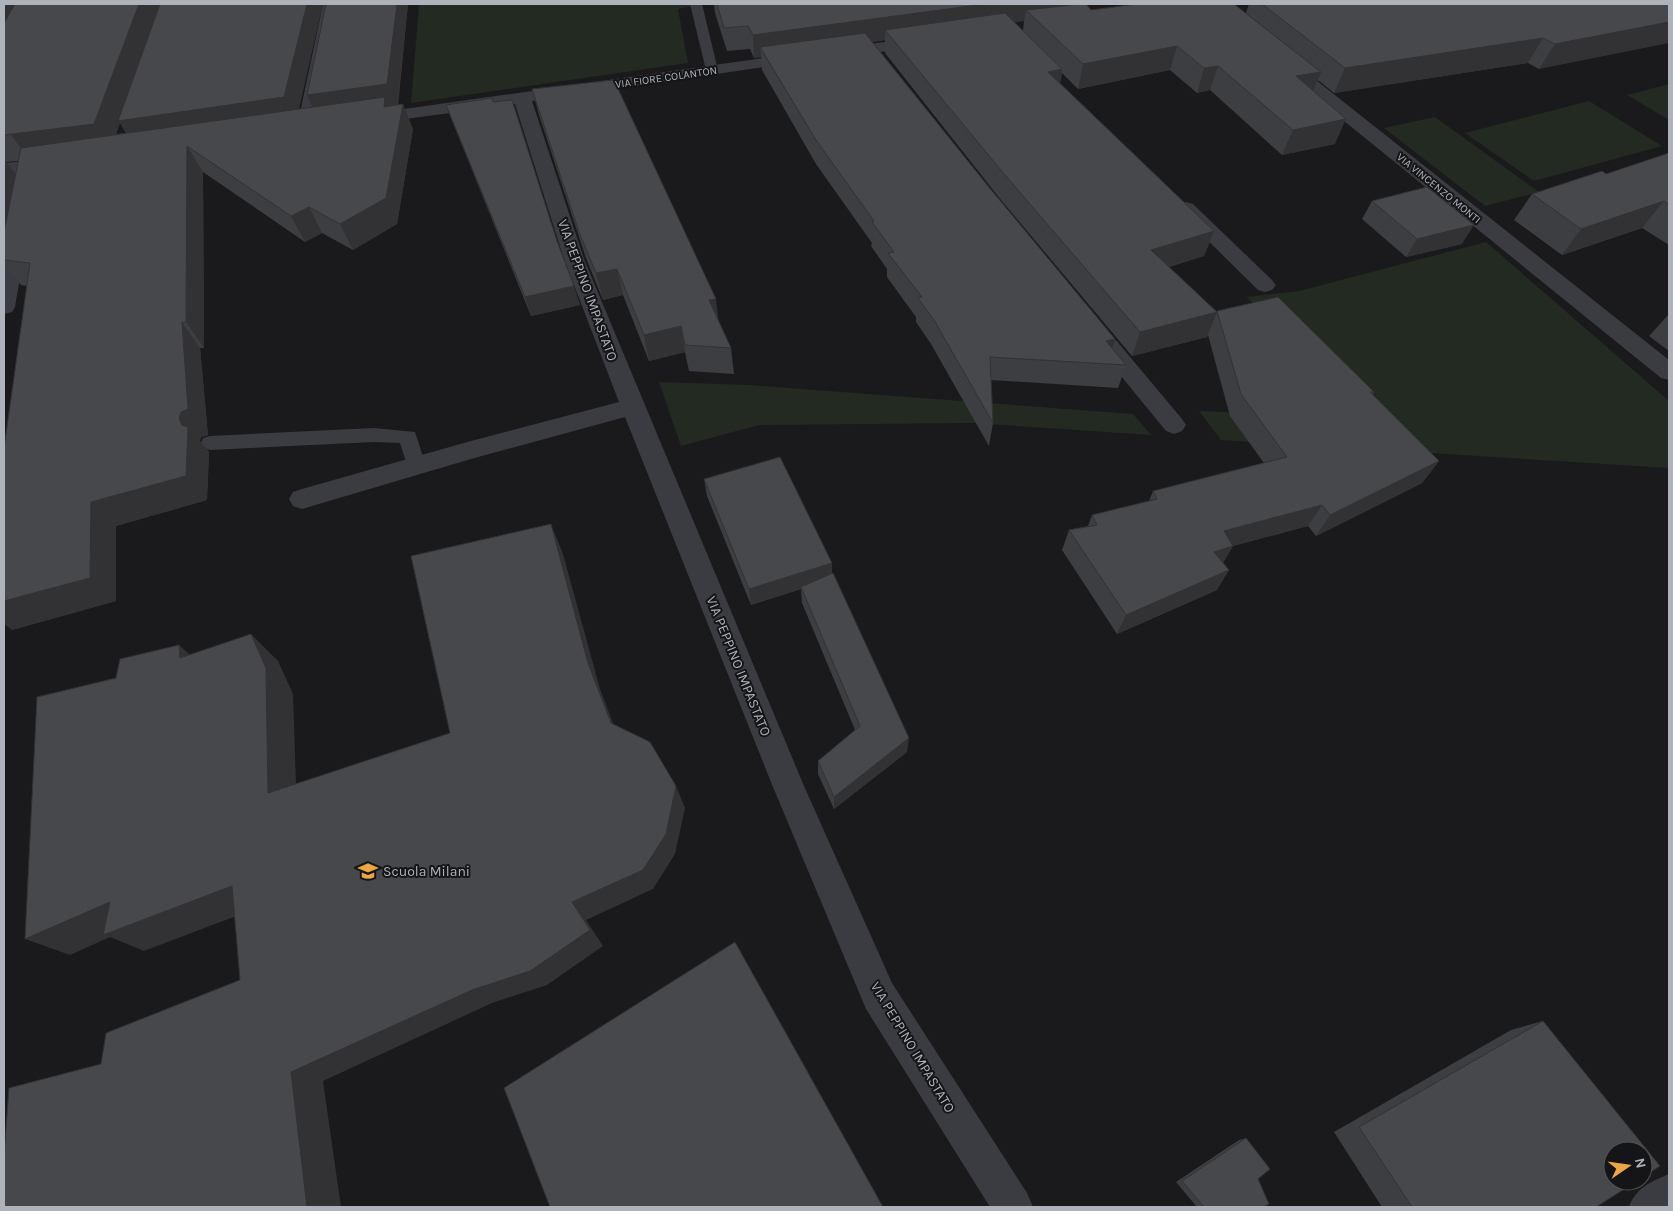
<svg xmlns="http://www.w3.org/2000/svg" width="1673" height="1211" font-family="Karla,sans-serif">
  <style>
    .green { fill: #222a22 }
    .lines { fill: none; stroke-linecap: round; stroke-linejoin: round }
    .service { fill: #3b3c41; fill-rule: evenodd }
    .minor { fill: #3b3c41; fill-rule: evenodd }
    .wall { fill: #3d3e41; fill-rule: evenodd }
    .shaded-wall { fill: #323235 }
    .building { fill: #47484c; stroke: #323235 }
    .labels { text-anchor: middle; stroke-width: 4; stroke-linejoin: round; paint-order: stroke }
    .far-street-label { font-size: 11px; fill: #adb2bb; stroke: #151517 }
    .street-label { font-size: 14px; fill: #adb2bb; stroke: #151517 }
    .poi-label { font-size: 14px; fill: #adb2bb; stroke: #151517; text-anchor: start }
  </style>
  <rect width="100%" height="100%" fill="#1a1a1c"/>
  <!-- green -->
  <path class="green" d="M419,4H705L678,9L688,63L411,103Z
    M1669,84V120L1627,95Z
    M1589,101L1662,146L1534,181L1465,133Z
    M1435,117L1539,192L1485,206L1384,128Z
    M1486,242L1669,401V468L1221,440L1199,411L1367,418L1247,297L1299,291Z
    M659,382L749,385L1133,414L1151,435L972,423L759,425L681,446Z"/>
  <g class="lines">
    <!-- service -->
    <path class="service" d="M690,4H702L718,70L717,73H707L706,70Z
      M374,428L415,432L426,466L423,471L416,473L409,471L400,443L374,442L210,450L203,448L201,443L203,438L210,436Z"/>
    <!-- minor -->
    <path class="minor" d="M323,4H339L315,127L312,131L306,132L300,131L297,127Z
      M921,37L927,39L929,42L927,45L840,58L834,56L832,53L834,50L840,48Z
      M799,53L805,55L807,58L805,61L580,94L574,93L571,89L574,85L580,84Z
      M1286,60L1292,61L1669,360V380L1661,378L1280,69L1278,65L1280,61Z
      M539,90L545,91L548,95L545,99L532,101L584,259L804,786L892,983L1027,1193L1033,1207H990L866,1009L773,787L625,417L471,459L302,509L293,506L289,499L293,492L302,489L471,441L619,402L564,259L515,104L369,124L363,123L360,119L363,115L369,114Z
      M54,159L61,161L63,165L61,169L4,175V163Z
      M1186,202L1193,204L1272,280L1276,285L1272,290L1265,292L1258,290L1179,212L1176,208L1179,204Z
      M17,230L24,232L27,236L15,307L12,312L4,314C3,295 0,248 10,232Z
      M1102,331L1110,333L1182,419L1186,425L1182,431L1174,434L1166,431L1094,343L1091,338L1094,333Z
      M1669,1174V1207H1629C1636,1188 1650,1182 1669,1174Z"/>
  </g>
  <!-- wall -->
  <path class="wall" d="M4,4L299,109L312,107L307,95L326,4H408L398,105L413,129L397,224L353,250L322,233L305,242L203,172L204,348H200L208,435L201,437L200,441L209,452L207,500L116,526V601L12,630L27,286L21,285L4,265ZM120,123L126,133L116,134ZM18,161L16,175L5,162Z
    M714,4H1074V5L1091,10L1246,13L1249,4H1669L1539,69L1528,63L1334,93L1318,80L1314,91L1335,144L1282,155L1210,90L1197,93L1170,70L1078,89L1062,73L1060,83L1214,231L1204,256L1169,267L1216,312L1374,392L1372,395L1439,461L1422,483L1316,536L1308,526L1233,546L1223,563L1217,590L1117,634L1062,550L1069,530L1088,526L1092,515L1149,501L1153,491L1264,463L1230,416L1208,335L1207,337L1132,356L1001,200L885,53V40L872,42L1126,365L1118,388L991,380L993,423L989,446L931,344L916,322V317L887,277V269L871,246L872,243L816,164L762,70L761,57L754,58L750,49L727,51L715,13ZM1024,21L1023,31L1014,22Z
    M532,89L718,320L731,348L734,374L689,371L685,352L649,361L623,295L603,300L586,258L539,115Z
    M493,102L557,241L580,305L531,316L453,123L446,105Z
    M1669,153V245L1642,228L1562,255L1514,220L1532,194L1606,174Z
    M1372,201L1462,244L1406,257L1362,219Z
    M1669,314V351L1649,336Z
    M704,479L832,563V573L907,752L834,809L818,774V761L855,730L802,603L801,589L751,605L707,496Z
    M1543,1021L1596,1207H1382L1334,1132L1511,1030Z
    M1246,1138L1258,1179L1263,1207H1197L1176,1182L1239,1140Z"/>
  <!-- shaded-wall -->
  <path class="shaded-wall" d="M4,4H25L4,44Z
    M139,4H323L296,122L135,146L120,123L111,149L30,160L11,135Z
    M397,4H408L397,109L318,120L307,95Z
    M985,4H1074L1072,14L1026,10L1024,21L893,39L885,30V40L766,56L760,47L761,57L754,58L753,35Z
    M1669,22V43L1539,69L1555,44Z
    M1543,38L1528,63L1334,93L1345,68Z
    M1177,46L1170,70L1078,89L1083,64Z
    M1218,66L1210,90L1197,93L1204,68Z
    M1062,69L1058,93L1048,72Z
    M1321,72L1311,97L1296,76Z
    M403,104L413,129L397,224L353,250L340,224Z
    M1346,119L1335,144L1282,155L1293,130Z
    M187,146L203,172L204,348L186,322Z
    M4,159L17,176L4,245Z
    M1664,201L1642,228L1562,255L1581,229Z
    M309,207L322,233L305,242L291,216Z
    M1474,225L1462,244L1406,257L1417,239Z
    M1214,231L1204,256L1143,274L1151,250Z
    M617,269L623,295L603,300L596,273Z
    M574,286L580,305L531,316L525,297Z
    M716,299L719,325L709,300Z
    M1217,312L1207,337L1132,356L1140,332Z
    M182,322L200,348L208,435L201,437L200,441L209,452L207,500L116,526V601L12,630L4,624V601L91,502L182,425L179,419Z
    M681,326L685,352L649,361L644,335Z
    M1115,339L1108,362L1106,341Z
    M1439,461L1422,483L1316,536L1330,515Z
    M1322,505L1308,526L1213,551L1224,531Z
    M551,524L563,554L600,689L622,747L611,723L588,663Z
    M1233,546L1221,566L1214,552Z
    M832,563V580L801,587V589L751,605L749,589Z
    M1229,570L1217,590L1117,634L1126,615Z
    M251,634L278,661L293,694L297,815L268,793Z
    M179,645L209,672L180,658Z
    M909,738L907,752L834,809V797Z
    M676,786L685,808L675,854L653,889L586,920L603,946L547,985L492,1003L323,1081L341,1207H307L291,1072L572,902Z
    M232,886L265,905L144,951L110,937L70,955L25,939L110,902Z"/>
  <!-- building -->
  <path class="building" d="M15,4H139L94,124L4,135V23Z
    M160,4H307L284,97L118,121Z
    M326,4H397L387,84L307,95Z
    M717,4H985L753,35L748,26L724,28Z
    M1080,4H1086L1091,10L1137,4H1234L1321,72L1296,76L1346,119L1293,130L1218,66L1204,68L1177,46L1083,64L1026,10Z
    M1262,4H1669V22L1555,44L1543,38L1345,68Z
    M1005,13L1062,69L1048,72L1214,231L1151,250L1217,312L1140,332L1005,175L885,30Z
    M865,33L988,186L1115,339L1106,341L1126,365L990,357L993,423L934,320L918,298L922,297L888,253L894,252L872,222L874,221L816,140L760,47Z
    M614,80L716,299L709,300L731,348L685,345L681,326L644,335L617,269L596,273L579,232L532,89Z
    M385,97L384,107L403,104L386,198L340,224L309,207L291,216L187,146L186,322H182L188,409L181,412L179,419L182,425L188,427L186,476L91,502L90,578L4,601V448L30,263L4,260V232L21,148Z
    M492,98L493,102L512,100L557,241L574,286L525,297L446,105Z
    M1669,153V205L1664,201L1581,229L1532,194L1602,171L1606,174Z
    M1427,187L1474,225L1417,239L1372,201Z
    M1278,297L1374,392H1370L1439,461L1330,515L1322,505L1224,531L1233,546L1214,552L1229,570L1126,615L1069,530L1097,525L1092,515L1157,499L1153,491L1287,457L1241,394L1217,311Z
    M780,457L832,563L749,589L704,479Z
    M551,524L588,663L611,723L650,742L676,786L666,834L643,870L572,902L590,930L530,971L472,990L291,1072L307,1207H4V1155L9,1088L101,1064L106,1033L240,980L232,886L103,935L110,902L25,939L37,697L116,678L120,659L179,645L180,658L251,634L266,668L268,793L450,733L411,556Z
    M833,573L909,738L834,797L818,761L860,726L801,587Z
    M735,942L883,1207H550L504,1088Z
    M1543,1021L1660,1166L1643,1177V1151H1613V1181H1637L1596,1207H1412L1359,1127Z
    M1246,1138L1270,1169L1258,1179L1269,1204L1263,1207H1204L1182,1181Z"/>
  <!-- icons -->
  <defs>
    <symbol id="school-bare" viewBox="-9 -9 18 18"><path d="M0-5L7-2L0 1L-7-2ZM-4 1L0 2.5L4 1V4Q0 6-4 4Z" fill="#eba743" stroke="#151517" stroke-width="2.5" paint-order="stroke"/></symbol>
  </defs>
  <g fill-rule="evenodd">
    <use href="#school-bare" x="354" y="857" width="28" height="28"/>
  </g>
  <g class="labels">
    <!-- far-street labels -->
    <g class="far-street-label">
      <text transform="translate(666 77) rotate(-8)" y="4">VIA FIORE COLANTON</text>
      <text transform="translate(1439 188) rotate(39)" y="4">VIA VINCENZO MONTI</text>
    </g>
    <!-- street labels -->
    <g class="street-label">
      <text transform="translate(588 290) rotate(70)" y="5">VIA PEPPINO IMPASTATO</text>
      <text transform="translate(739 666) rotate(68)" y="5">VIA PEPPINO IMPASTATO</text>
      <text transform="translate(913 1047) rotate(59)" y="5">VIA PEPPINO IMPASTATO</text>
    </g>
    <!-- poi labels -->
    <g class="poi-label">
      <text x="383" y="876">Scuola Milani</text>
    </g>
  </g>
  <!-- border -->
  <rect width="1673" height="1211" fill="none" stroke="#adb2bb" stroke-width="10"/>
  <!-- north arrow -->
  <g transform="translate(1628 1166) rotate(77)"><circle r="24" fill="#151517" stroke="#525459"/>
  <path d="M0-4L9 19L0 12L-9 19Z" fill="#eba743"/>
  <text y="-8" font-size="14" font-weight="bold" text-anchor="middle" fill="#adb2bb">N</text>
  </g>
</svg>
